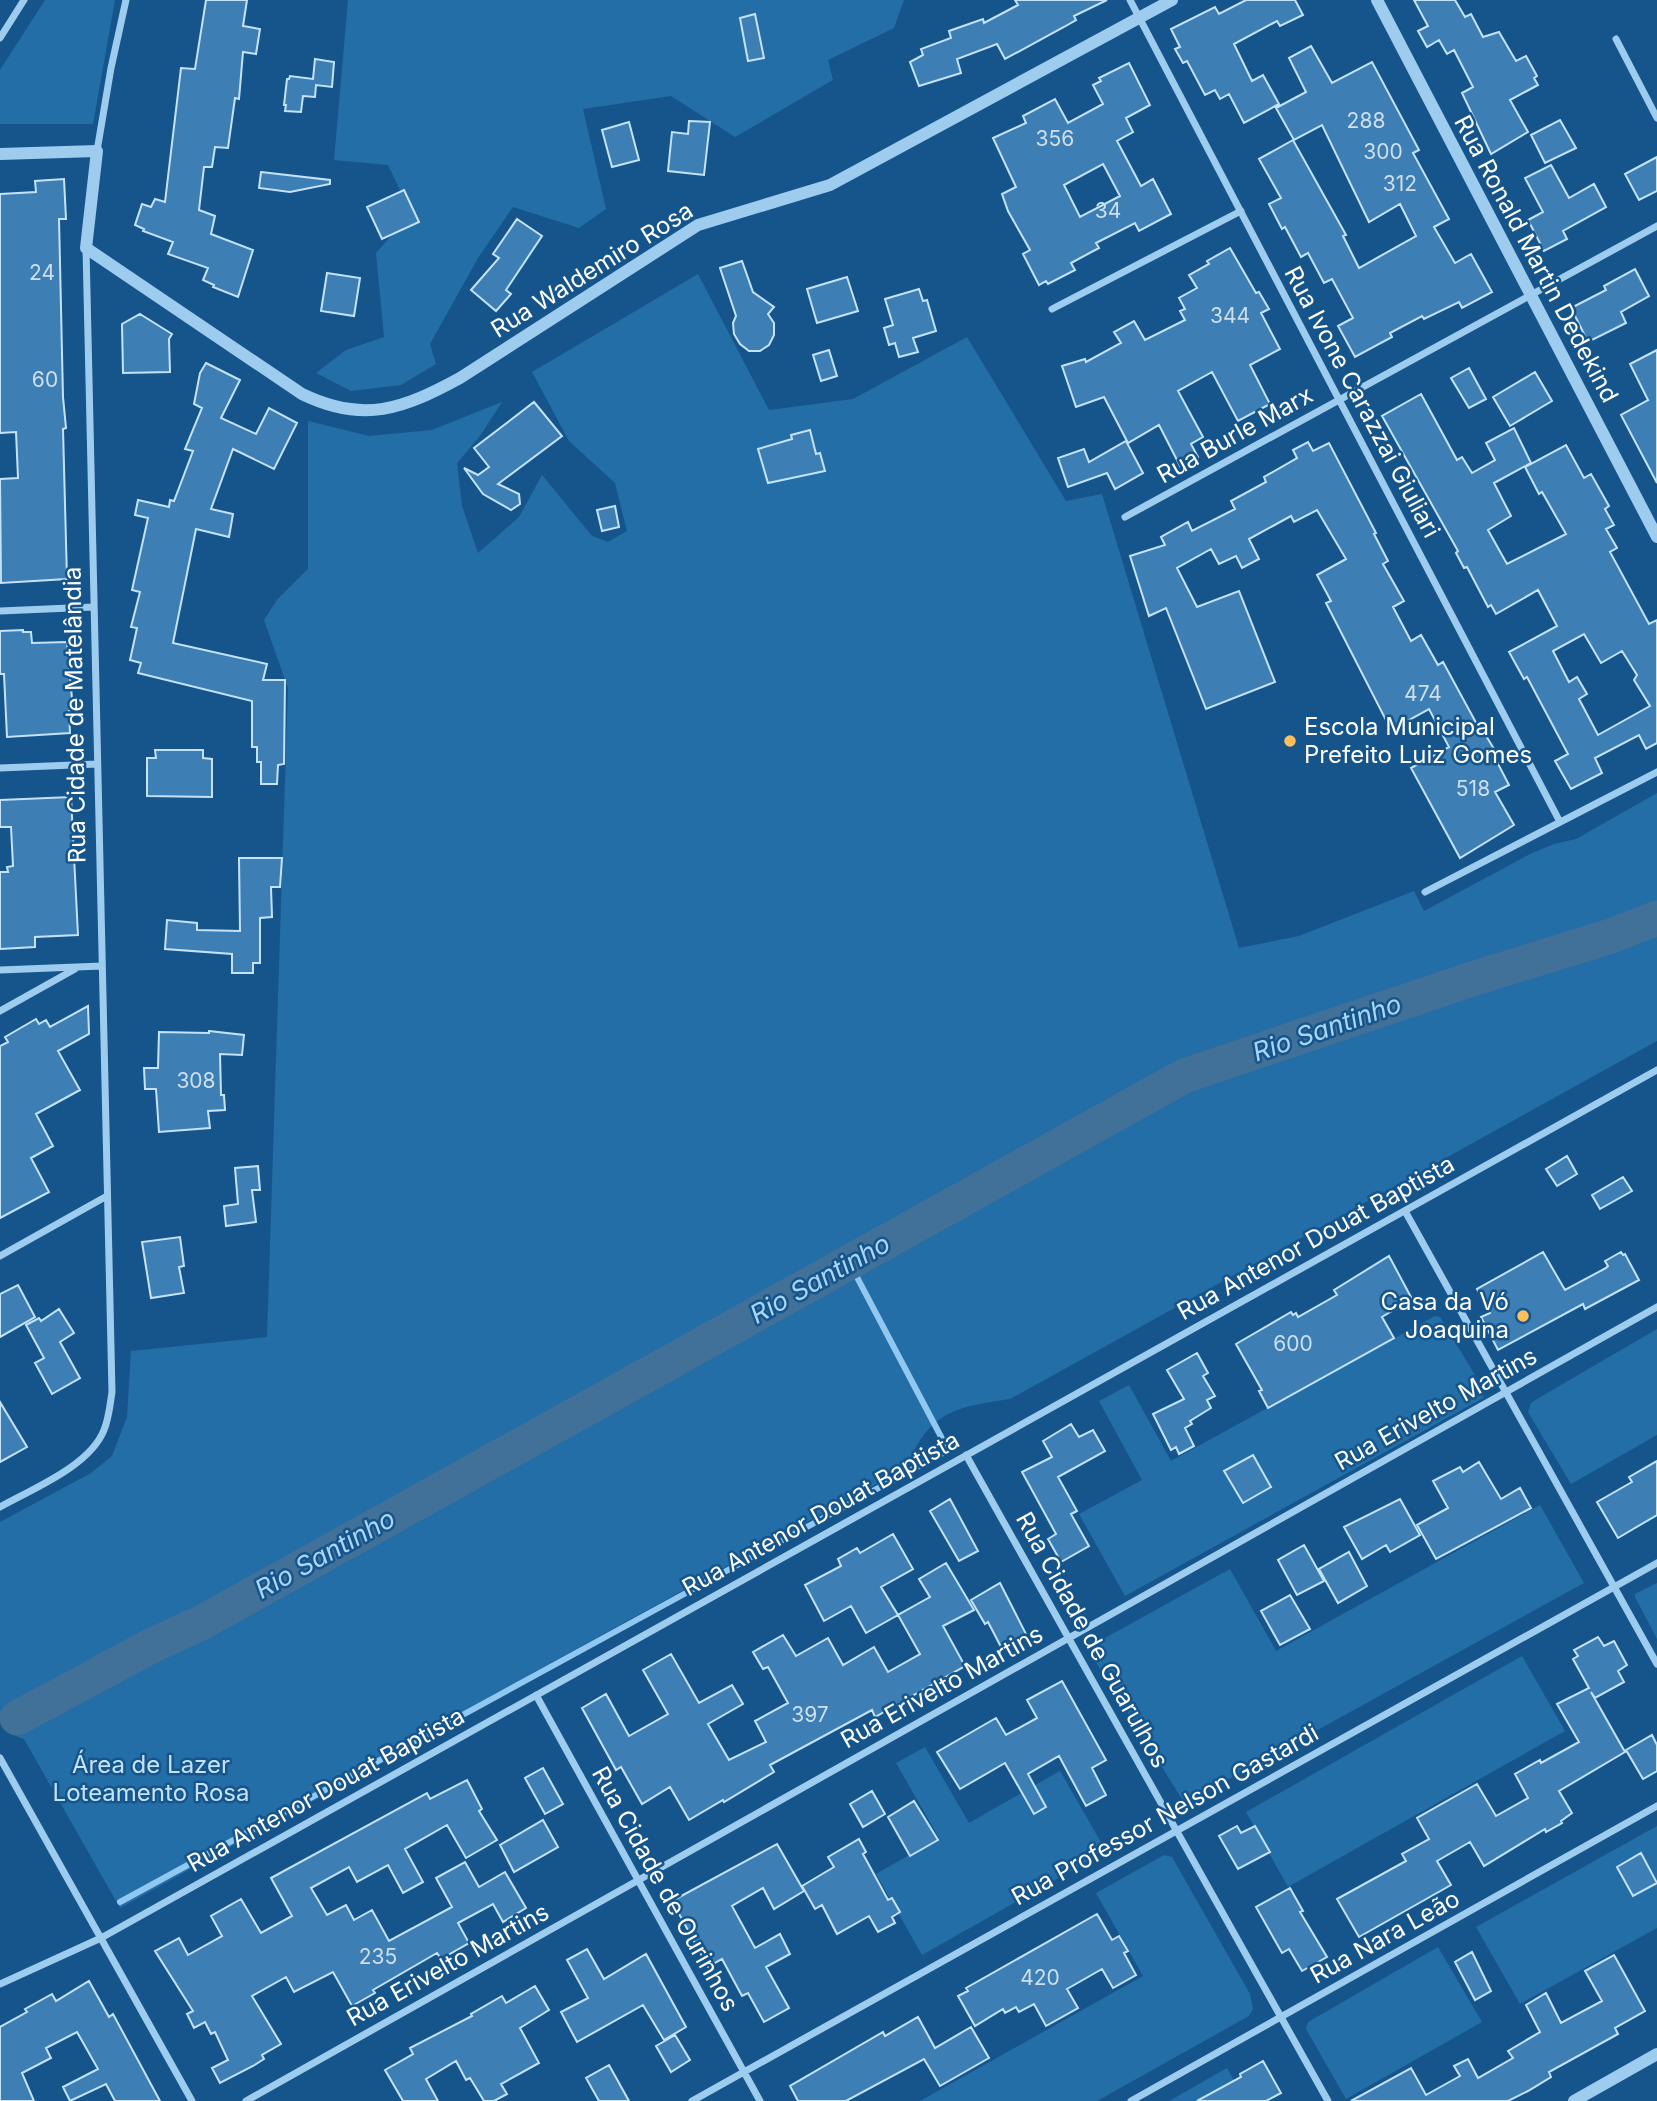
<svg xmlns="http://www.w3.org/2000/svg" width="1657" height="2101" font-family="Inter,sans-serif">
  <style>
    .green { fill: #246ea8 }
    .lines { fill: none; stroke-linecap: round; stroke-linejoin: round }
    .stream { stroke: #90c8f2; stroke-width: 6 }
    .river { stroke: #417098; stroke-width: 35 }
    .building { fill: #3d7fb4; stroke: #c4e3fb; stroke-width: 2; fill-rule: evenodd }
    .minor { stroke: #9eccef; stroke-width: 7 }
    .tertiary { stroke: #9eccef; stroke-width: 12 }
    .poi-dot { fill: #ffbe5c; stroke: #15558b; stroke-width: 2.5 }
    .labels { text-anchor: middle; stroke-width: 5; stroke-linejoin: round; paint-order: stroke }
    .number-label { font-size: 21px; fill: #cedfec }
    .street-label { font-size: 24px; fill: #fff; stroke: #15558b }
    .poi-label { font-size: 24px; fill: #fff; stroke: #15558b; text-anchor: start }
    .park-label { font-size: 24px; fill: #c4e3fb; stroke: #15558b }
    .water-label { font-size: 26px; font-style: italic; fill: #a9d5f7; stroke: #15558b }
  </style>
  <rect width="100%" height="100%" fill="#15558b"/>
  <!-- green -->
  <path class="green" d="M45,0H115L93,124H0V70Z
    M348,0H904L894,28L828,60L833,80L735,137L671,96L583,109L606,209L579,228L513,207L478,258L430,344L436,364L401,385L351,391L316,373L346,350L384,337L376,253L411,213L388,165L334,160Z
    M698,274L769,410L853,399L967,337L1066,501L1102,494L1239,948L1299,936L1414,891L1424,911L1530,854L1554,844L1576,839L1657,793V1041L1010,1399C956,1407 929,1411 907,1467L529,1675L526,1683L120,1908L24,1739C15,1737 5,1730 0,1721V1522L91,1473L112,1456L127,1417L131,1351L267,1337L288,688L264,620L277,600L308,569V421L369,436L432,430L502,402L480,436L457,463L462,506L478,553L519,517L542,475L592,536L608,542L627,531L615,483L569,441L532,372Z
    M1435,1316L1440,1317L1484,1390L1483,1398L1125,1596L1079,1514L1142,1480L1099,1401L1129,1385L1171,1461Z
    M1657,1329V1435L1571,1484L1528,1412L1531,1403L1537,1399Z
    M1540,1505L1584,1583L1187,1802L1182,1799L1092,1656L1094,1644L1230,1569L1276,1651Z
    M1657,1583V1639L1635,1597V1594Z
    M1522,1656L1565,1731L1288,1887L1246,1812Z
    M925,1747L969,1823L1060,1771L1106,1851L922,1955L876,1874L939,1838L896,1763Z
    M1657,1826V1928L1520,2004L1476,1927Z
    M1164,1855L1172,1857L1250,1994L1253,2009L1249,2016L1097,2101H920L1143,1976L1096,1893Z
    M1438,1947L1482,2022L1346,2099L1306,2029L1308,2022Z
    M1227,2068L1246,2101H1169Z"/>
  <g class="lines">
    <!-- stream -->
    <path class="stream" d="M120,1902L948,1450L849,1262"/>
    <!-- river -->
    <path class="river" d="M17,1718L151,1646L201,1623L1184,1076L1472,979L1611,936L1657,918"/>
  </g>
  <!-- building -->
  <path class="building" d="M206,0H247L243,26L260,29L256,54L243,52L239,99L235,98L228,148L215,147L212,167H204L199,210L215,216L211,234L253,250L238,297L213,287L214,285L203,280L208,268L168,254L173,242L143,231L144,229L135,225L142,204L151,207L155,199L165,202L181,68L195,69Z
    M1015,0H1107L1074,16L1076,20L1064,27L1005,59L997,44L957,59L961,73L919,86L910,62L923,55L921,49L951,38L949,31L983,19L984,23L1018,5Z
    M1246,0H1295L1303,15L1280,26L1277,21L1234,44L1252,81L1263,75L1279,104L1244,123L1229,94L1220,99L1215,90L1205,95L1187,61L1183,63L1175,49L1180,47L1171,29L1215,7L1219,14Z
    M1414,0H1455L1465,17L1471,14L1483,37L1499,32L1516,61L1526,56L1537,76L1534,78L1538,85L1510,100L1528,132L1491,154L1462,93L1473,87L1454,50L1447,54L1439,40L1427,47L1418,31L1428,26Z
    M755,14L764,58L748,61L740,18Z
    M1311,46L1332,83L1372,62L1419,150L1413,153L1449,219L1434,227L1455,263L1471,254L1492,292L1462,308L1459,302L1424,319L1422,316L1390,333L1392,337L1355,357L1338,326L1353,318L1332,279L1324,283L1308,253L1301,257L1285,227L1282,229L1269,204L1281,198L1259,159L1293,140L1346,235L1343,236L1359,268L1416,236L1400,204L1369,222L1322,125L1294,140L1276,108L1306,92L1289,58Z
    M315,59L334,62L332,87L316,85L315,97L303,96L301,112L285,111L286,105H284L287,79H289L290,76L313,79Z
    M1129,63L1150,105L1126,118L1133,132L1117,141L1141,186L1153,179L1171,214L1139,231L1135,223L1096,243L1099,248L1071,263L1075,270L1048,284L1046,281L1039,285L1023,254L1030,250L1008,211L1002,194L1016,187L993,138L1026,123L1023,116L1055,99L1068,123L1103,104L1093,85L1101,81L1099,78ZM1103,164L1120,196L1080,217L1064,185Z
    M1560,120L1576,148L1545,163L1531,135Z
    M689,121L710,122L704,175L668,171L672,132L688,134Z
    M629,122L639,160L612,167L602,130Z
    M1657,157V191L1639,200L1625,174Z
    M1551,165L1569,198L1594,184L1606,207L1563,231L1567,239L1544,251L1528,220L1543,212L1525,178Z
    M261,172L330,180V184L290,192L259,188Z
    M64,179L66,219H59L63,397L66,428L63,429L67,579L1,583L0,479L18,478L16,432L0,433V194L36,192L35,181Z
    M404,190L419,222L382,239L367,207Z
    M517,219L542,236L506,290L511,294L496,311L471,290L499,258L493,254Z
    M1230,248L1256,293L1259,292L1269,309L1261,313L1280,349L1250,365L1270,404L1238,421L1212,372L1178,391L1203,437L1191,444L1198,457L1180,466L1159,425L1128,443L1104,397L1076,407L1062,366L1085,359L1086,362L1121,343L1114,332L1134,321L1145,340L1185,320L1180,311L1185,309L1179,298L1197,288L1189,275L1209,264L1207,261Z
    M742,261L753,292L774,307L768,314L774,323V335L769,345L760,351H749L740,344L734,334L733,323L736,316L720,268Z
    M1635,269L1649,296L1621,312L1626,323L1588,342L1571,308L1606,290L1604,286Z
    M327,273L360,278L354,316L321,311Z
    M847,277L858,311L817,323L807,289Z
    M919,289L923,301L927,300L936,331L913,338L918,352L899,357L895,343L889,345L884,328L893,325L885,299Z
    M140,314L172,334L169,339L170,372L123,373L122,324Z
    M829,350L837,376L821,381L813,355Z
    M1657,350V483L1621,415L1648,400L1630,364Z
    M206,363L240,380L221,418L256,434L269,408L297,423L274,469L233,449L211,509L233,514L229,537L196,529L173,643L267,664L263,680H285L284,764L278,765L277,784H261V762H257V747H252V701L138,673L141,663L130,660L137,628L131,627L140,592L132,590L148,518L135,515L138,500L169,507L170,500L174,501L193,451L185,449L202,408L194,404L200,373Z
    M1469,368L1486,399L1469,408L1451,378Z
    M1535,372L1552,401L1510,426L1493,397Z
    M1421,394L1457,460L1462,457L1472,473L1495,460L1486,443L1514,428L1531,463L1494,483L1511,516L1488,530L1507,564L1566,534L1542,492L1539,494L1525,467L1566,445L1584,478L1591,474L1609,506L1605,509L1614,525L1606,529L1617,548L1610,552L1649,624L1657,620V743L1646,749L1639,735L1595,758L1602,773L1571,789L1555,761L1568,754L1527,677L1524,679L1509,652L1557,626L1538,590L1496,614L1491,605L1488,607L1467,567L1464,568L1456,553L1458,551L1382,416ZM1584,634L1601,663L1622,651L1637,675L1634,680L1650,706L1598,735L1579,699L1587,694L1577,677L1569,682L1553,651Z
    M534,402L562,436L498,484L519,494L520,504L511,510L483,494L464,468L478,475L489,467L474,448Z
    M810,430L816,454L820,453L825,471L768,483L758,449L792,439L791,435Z
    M1126,441L1143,473L1115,489L1107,473L1068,487L1058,458L1084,449L1089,462Z
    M1308,442L1313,451L1329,443L1376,533L1374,534L1388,561L1383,564L1404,601L1393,607L1411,641L1421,635L1438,665L1443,662L1480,730L1482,729L1497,754L1494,756L1509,785L1495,792L1514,825L1460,858L1411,768L1449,747L1429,709L1391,730L1326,603L1331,601L1317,575L1346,559L1317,510L1294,522L1291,516L1249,539L1259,559L1242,568L1236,556L1219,564L1211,549L1177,568L1197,607L1239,591L1275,682L1206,709L1166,608L1149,616L1130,556L1165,545L1161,537L1188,522L1192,531L1235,509L1231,501L1266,482L1264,477L1297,458L1293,450Z
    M615,506L619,527L602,531L597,510Z
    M23,630V632H31L32,643L67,642L73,710L69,711L70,733L7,737L4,674H0V631Z
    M155,750H203V758L212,759V797L147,796V758H156Z
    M71,797L78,935L35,937V947L0,949V872H8L7,867L13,866L11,827H0V800Z
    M239,858H282L280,887H271L272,917L260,918V963H253V973H232V954L165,949L167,920L197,923V930L240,931Z
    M88,1006L89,1034L58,1051L80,1090L36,1114L53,1146L31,1158L49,1192L0,1218V1046L8,1042L5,1037L36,1019L39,1024L46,1020L50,1027Z
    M209,1031L244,1035L242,1055L220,1054L221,1095H224L225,1110L208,1111L210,1128L159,1132L156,1089H145L144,1068H158L159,1032L209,1033Z
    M1567,1156L1577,1174L1557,1186L1546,1169Z
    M258,1166L260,1190H252L256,1222L226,1226L224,1206L238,1204L235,1168Z
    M1623,1177L1632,1191L1600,1209L1592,1195Z
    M180,1237L184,1266L179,1267L184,1293L151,1298L142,1242Z
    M1543,1252L1565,1290L1606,1268L1608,1266L1605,1261L1621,1252L1623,1255L1625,1254L1639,1280L1585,1309L1583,1304L1498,1350L1481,1317L1490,1313L1477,1289Z
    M1389,1256L1412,1299L1382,1317L1394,1338L1268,1408L1259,1391L1262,1390L1236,1344L1291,1312L1293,1315L1296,1313L1298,1317L1337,1295L1334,1290Z
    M18,1285L35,1317L0,1337V1294Z
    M59,1309L74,1333L60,1342L80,1378L52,1394L35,1363L44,1358L26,1325L39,1318L41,1321Z
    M1197,1353L1208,1373L1203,1376L1215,1396L1207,1400L1211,1408L1190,1421L1192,1424L1185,1428L1194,1446L1179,1454L1176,1447L1171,1450L1153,1414L1184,1399L1167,1370Z
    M0,1402L27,1447L0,1462Z
    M1071,1424L1079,1437L1093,1430L1105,1451L1058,1477L1077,1511L1071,1514L1089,1546L1061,1562L1048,1539L1056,1534L1022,1472L1052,1457L1043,1441Z
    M1253,1455L1271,1487L1243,1503L1224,1471Z
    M1657,1461V1515L1618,1538L1597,1502L1632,1482L1629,1477Z
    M1479,1462L1501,1499L1520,1488L1531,1508L1436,1559L1417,1525L1448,1508L1433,1481L1460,1467L1463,1472Z
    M950,1499L978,1551L959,1561L930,1511Z
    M1400,1499L1420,1535L1390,1552L1386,1545L1362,1559L1344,1527Z
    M893,1534L913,1569L881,1587L898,1615L866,1633L851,1606L824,1621L805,1585L841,1566L838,1559L857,1548L860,1553Z
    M1304,1545L1324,1581L1297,1595L1278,1560Z
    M1349,1552L1367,1586L1338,1603L1319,1569Z
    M946,1563L974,1610L943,1626L965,1666L875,1717L872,1710L770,1765L774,1772L724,1802L723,1800L689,1820L670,1787L642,1804L621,1767L616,1770L582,1708L606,1694L629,1736L668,1714L643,1670L671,1654L699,1703L732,1685L743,1704L708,1724L729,1760L766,1742L755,1721L788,1703L768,1667L763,1669L753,1652L783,1635L796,1656L828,1638L843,1665L874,1647L888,1672L920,1654L898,1615L930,1597L919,1579Z
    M1000,1583L1026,1634L1001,1647L988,1622L985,1624L971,1600Z
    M1290,1595L1310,1629L1280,1645L1261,1611Z
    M1598,1637L1604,1646L1614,1641L1627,1665L1618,1671L1624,1682L1595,1698L1591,1692L1625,1752L1559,1791L1572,1813L1561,1821L1562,1823L1546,1832L1545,1829L1484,1866L1470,1842L1437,1861L1451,1885L1359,1937L1337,1899L1406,1861L1402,1854L1429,1839L1417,1818L1477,1784L1496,1816L1528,1798L1515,1774L1540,1760L1541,1763L1579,1742L1557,1704L1589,1688L1573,1659L1578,1656L1574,1650Z
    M1062,1681L1106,1760L1092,1768L1106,1795L1086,1806L1059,1756L1028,1774L1046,1807L1034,1814L1005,1763L960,1789L937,1752L996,1718L1006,1735L1037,1718L1027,1700Z
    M1652,1735L1657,1745V1771L1643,1779L1626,1750Z
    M543,1768L563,1804L545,1814L525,1778Z
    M467,1780L482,1809L479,1811L497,1840L466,1858L447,1825L405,1849L423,1882L403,1893L388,1865L357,1882L349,1867L311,1888L327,1915L346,1905L354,1920L372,1910L389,1941L452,1907L436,1878L465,1862L479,1887L505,1872L526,1908L503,1922L493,1904L458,1923L469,1943L441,1959L437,1953L373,1990L375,1993L352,2006L333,1972L294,1992L286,1977L252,1996L281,2044L262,2055L264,2059L253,2066L220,2083L212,2068L228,2060L215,2032L211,2034L205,2022L194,2028L187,2014L193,2011L155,1951L179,1938L188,1955L222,1936L211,1916L241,1899L261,1933L292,1916L271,1878L427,1793L430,1799Z
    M872,1791L885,1814L863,1827L850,1804Z
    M914,1801L938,1840L910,1856L888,1817Z
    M543,1820L558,1847L514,1872L500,1845Z
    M1237,1826L1241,1833L1255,1826L1270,1852L1238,1869L1219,1836Z
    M859,1839L866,1852L863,1854L888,1900L892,1898L900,1912L892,1917L895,1923L878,1932L869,1916L837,1934L822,1905L815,1909L802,1886L834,1867L828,1857Z
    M777,1844L804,1891L774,1909L763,1888L732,1906L755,1948L780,1934L790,1954L766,1967L789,2008L764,2022L748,1993L742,1996L722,1959L708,1967L672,1901Z
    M1641,1853L1657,1883L1633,1896L1617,1867Z
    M1290,1888L1303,1911L1300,1912L1327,1957L1302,1971L1289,1949L1282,1953L1256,1907Z
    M1097,1914L1112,1940L1119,1936L1128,1951L1124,1953L1136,1975L1113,1988L1102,1969L1067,1989L1078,2008L1046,2026L1034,2004L1019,2012L1016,2007L1005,2013L1003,2009L975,2026L958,1996L968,1991L966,1988Z
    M587,1949L604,1979L646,1954L686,2027L664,2040L643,2005L577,2042L561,2012L588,1998L567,1960Z
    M1472,1952L1491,1991L1475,2000L1455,1962Z
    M1614,1955L1645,2011L1615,2028L1618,2034L1549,2072L1551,2077L1528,2091L1508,2101H1351L1411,2068L1426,2095L1460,2076L1454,2066L1468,2059L1478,2078L1513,2058L1508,2051L1540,2032L1526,2005L1546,1993L1561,2023L1602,2001L1585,1971Z
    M89,1981L109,2017L113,2014L160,2101H115L106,2084L70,2101L63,2087L98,2069L77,2032L46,2048L51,2058L22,2073L34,2101H0V2027L27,2012L25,2009L52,1994L56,2001Z
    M535,1986L549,2010L520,2028L539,2063L501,2084L507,2094L494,2101H484L470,2078L466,2080L456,2061L426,2079L438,2101H403L385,2070L413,2054L410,2048L472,2016L471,2014L502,1996L506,2003Z
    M918,2017L935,2048L971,2027L989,2058L940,2086L924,2059L846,2101H798L790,2086L883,2032L885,2036Z
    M675,2035L690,2060L671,2072L656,2046Z
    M1263,2061L1281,2093L1266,2101H1197L1241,2077L1240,2074Z
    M609,2065L629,2101H599L586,2078Z"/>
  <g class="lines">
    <!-- minor -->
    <path class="minor" d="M1130,0L1560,822
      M0,38L24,0
      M1616,39L1657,118
      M97,151L111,68L126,0
      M1052,309L1241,211
      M1125,517L1657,226
      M0,611L94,607
      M0,768L97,764
      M1425,892L1657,772
      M0,970L102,966
      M0,1011L75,969
      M1405,1211L1657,1664
      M0,1256L107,1196
      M966,1455L1328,2101
      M0,1507C32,1489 90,1466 104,1430C109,1418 110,1405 112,1392L86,248
      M536,1695L760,2101
      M0,1758L192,2101
      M0,1984L101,1938L1657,1070
      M246,2101L1657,1307
      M692,2101L1657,1563
      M1131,2101L1657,1806"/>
    <!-- tertiary -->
    <path class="tertiary" d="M1377,0L1657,537
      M0,154L97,151L86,248L302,394C364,424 403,409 460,378L698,225L830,185L1172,0
      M1574,2101L1657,2054"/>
  </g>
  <!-- markers -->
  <g class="poi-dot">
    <circle cx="1290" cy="741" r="7"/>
    <circle cx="1523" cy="1316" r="7"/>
  </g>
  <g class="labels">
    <!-- number labels -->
    <g class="number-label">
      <text x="1366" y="128">288</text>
      <text x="1055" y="146">356</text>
      <text x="1383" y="159">300</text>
      <text x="1400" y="191">312</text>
      <text x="1108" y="218">34</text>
      <text x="42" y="280">24</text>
      <text x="1230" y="323">344</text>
      <text x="45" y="387">60</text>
      <text x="1423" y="701">474</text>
      <text x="1473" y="796">518</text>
      <text x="196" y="1088">308</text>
      <text x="1293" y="1351">600</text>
      <text x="810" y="1722">397</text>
      <text x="378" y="1964">235</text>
      <text x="1040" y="1985">420</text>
    </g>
    <!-- street labels -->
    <g class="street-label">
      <text transform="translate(1536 259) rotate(62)" y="8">Rua Ronald Martin Dedekind</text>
      <text transform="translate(592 270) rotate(-32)" y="8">Rua Waldemiro Rosa</text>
      <text transform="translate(1362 402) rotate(62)" y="8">Rua Ivone Carazzai Giuliari</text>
      <text transform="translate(1235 435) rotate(-29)" y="8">Rua Burle Marx</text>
      <text transform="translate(75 715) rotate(-91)" y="8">Rua Cidade de Matelândia</text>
      <text transform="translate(1316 1238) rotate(-29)" y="8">Rua Antenor Douat Baptista</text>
      <text transform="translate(1436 1409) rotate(-29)" y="8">Rua Erivelto Martins</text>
      <text transform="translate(821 1514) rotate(-29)" y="8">Rua Antenor Douat Baptista</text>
      <text transform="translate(1092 1640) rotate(61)" y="8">Rua Cidade de Guarulhos</text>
      <text transform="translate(942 1687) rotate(-29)" y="8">Rua Erivelto Martins</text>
      <text transform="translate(326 1790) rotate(-29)" y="8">Rua Antenor Douat Baptista</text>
      <text transform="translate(1165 1815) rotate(-29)" y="8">Rua Professor Nelson Gastardi</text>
      <text transform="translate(665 1889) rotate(61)" y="8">Rua Cidade de Ourinhos</text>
      <text transform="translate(1385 1937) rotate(-29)" y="8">Rua Nara Leão</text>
      <text transform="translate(448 1965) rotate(-29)" y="8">Rua Erivelto Martins</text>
    </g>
    <!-- poi labels -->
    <g class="poi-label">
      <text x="1304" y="735">Escola Municipal<tspan x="1304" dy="28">Prefeito Luiz Gomes</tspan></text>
      <text x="1509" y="1310" text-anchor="end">Casa da Vó<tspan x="1509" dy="28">Joaquina</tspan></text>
    </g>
    <!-- park labels -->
    <g class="park-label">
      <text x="151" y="1773">Área de Lazer<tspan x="151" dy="28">Loteamento Rosa</tspan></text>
    </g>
    <!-- water labels -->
    <g class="water-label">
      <text transform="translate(1327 1028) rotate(-19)" y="9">Rio Santinho</text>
      <text transform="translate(820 1279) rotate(-29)" y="9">Rio Santinho</text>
      <text transform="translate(325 1554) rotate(-29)" y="9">Rio Santinho</text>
    </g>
  </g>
</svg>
